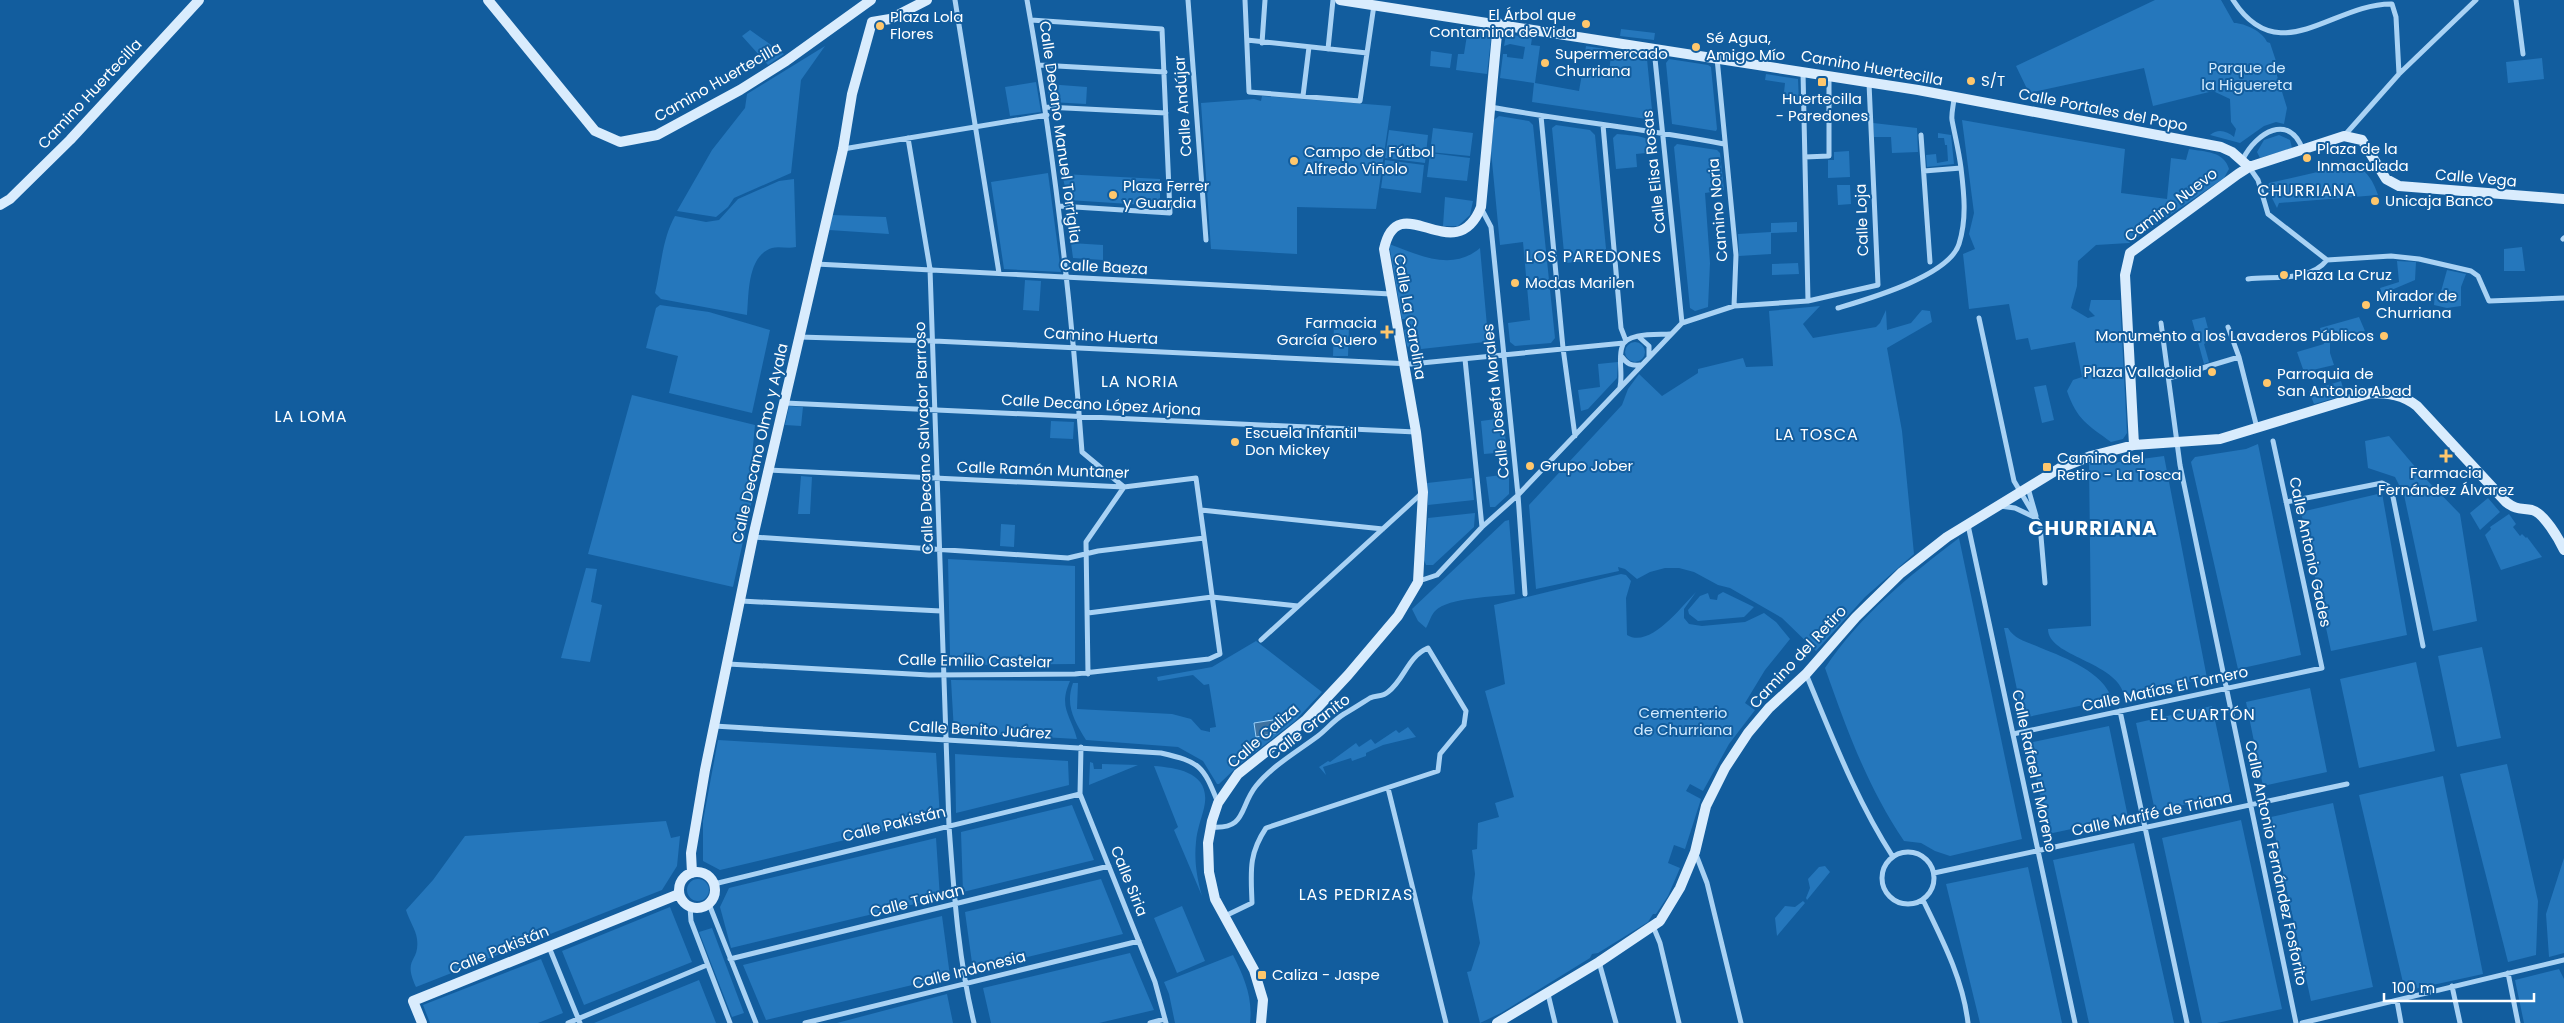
<svg xmlns="http://www.w3.org/2000/svg" width="2564" height="1023" font-family="Poppins,sans-serif">
  <style>
    .green { fill: #2577bc }
    .water { fill: #3e72a0; stroke: #9bcff7 }
    .lines { fill: none; stroke-linecap: round; stroke-linejoin: round }
    .street { stroke: #a9d2f4; stroke-width: 5 }
    .secondary { stroke: #d9ecfd; stroke-width: 10 }
    .poi-dot { fill: #ffc76c; stroke: #125d9e; stroke-width: 2 }
    .labels { text-anchor: middle; stroke-width: 4; stroke-linejoin: round; paint-order: stroke }
    .poi-label { font-size: 15px; fill: #fff; stroke: #125d9e; text-anchor: start }
    .street-label { font-size: 15px; fill: #fff; stroke: #125d9e }
    .park-label { font-size: 15px; fill: #d1eafe; stroke: #125d9e }
    .neighbourhood-label { font-size: 16px; letter-spacing: 1px; fill: #fff; stroke: #125d9e }
    .district-label { font-size: 20px; font-weight: bold; letter-spacing: 1px; fill: #fff; stroke: #125d9e }
  </style>
  <rect width="100%" height="100%" fill="#125d9e"/>
  <!-- green -->
  <path class="green" d="M2155,0H2221L2234,23C2245,23 2263,32 2267,42L2270,43L2278,67L2275,69L2287,108L2284,124L2276,122L2264,126L2240,143L2210,135C2218,128 2227,131 2234,137L2236,129L2231,122L2230,99L2213,91L2153,106L2144,68L2029,93L2016,66Z
    M1468,29L1484,31L1491,39L1487,74L1456,70L1458,54H1464Z
    M1621,29L1655,33L1654,40L1620,36Z
    M750,30L784,54L768,65L742,36Z
    M1506,34L1532,38L1531,45L1540,46L1535,83L1579,91L1583,68L1609,72L1611,56L1585,53L1586,46L1644,55L1647,59L1653,120L1532,102L1534,83L1500,78L1503,54H1507V57L1523,59L1525,47L1510,44L1504,46Z
    M825,46L801,80L791,173L734,198L728,207L716,217L677,211L712,150L745,108L747,94Z
    M1431,51L1452,54L1450,68L1430,66Z
    M2542,58L2544,79L2508,83L2506,62Z
    M1669,59L1708,65L1711,67L1717,129L1716,131L1672,124L1666,63Z
    M1766,74L1798,79L1799,103L1783,102L1785,83L1765,80Z
    M1036,82L1041,112L1010,116L1005,87Z
    M1047,84L1087,87L1086,104L1050,102Z
    M1262,96L1391,106L1376,209L1297,207V254L1211,249L1201,103L1254,99L1261,101Z
    M1499,116L1529,121L1533,125L1555,338L1551,343L1515,346L1510,342L1508,323L1530,320L1523,242L1500,245L1491,151L1494,120Z
    M1962,120L2125,149L2121,193L2167,199L2171,158L2186,160L2189,149C2205,152 2224,151 2229,169L2224,178L2129,243L2096,245L2078,261L2077,286L2071,308L2088,318L2095,316L2089,310L2091,300H2120L2127,433L2123,439L2111,442C2088,425 2077,420 2067,391L2073,380L2082,377L2075,342L2031,350L2028,338L2016,340L2009,304L1969,309L1963,254L1975,249L1969,234L1974,213Z
    M1873,123L1917,128L1918,152L1892,153L1891,137H1874Z
    M1556,125L1590,130L1595,135L1607,259L1565,263L1552,128Z
    M1433,128L1473,133L1470,156L1430,152Z
    M1389,130L1428,135L1425,163L1385,158Z
    M1938,133L1951,135L1954,164L1927,167L1926,155L1936,154L1937,163L1948,161L1947,145H1945L1944,138H1938Z
    M1617,134C1632,136 1654,134 1656,152L1636,154L1637,167L1616,169L1613,138Z
    M2279,135L2290,140L2292,148L2260,158L2257,152L2264,140Z
    M1677,144L1717,150L1720,153L1724,190L1705,193L1710,263L1708,307L1695,311L1690,308L1674,147Z
    M1849,151L1850,177L1828,178V160H1834V152Z
    M1430,153L1470,158L1467,181L1427,177Z
    M1385,160L1424,165L1421,193L1381,188Z
    M2348,165C2365,166 2373,180 2378,195L2279,203L2277,208L2267,188L2269,183Z
    M1048,173L1061,272L1004,269L991,182Z
    M1062,174L1160,179V206L1068,200Z
    M794,179L796,247C788,249 779,246 772,248C747,256 749,294 747,315L661,299L655,293C661,268 662,239 675,216L706,222L719,220L738,199L779,181Z
    M1837,185H1850L1851,204L1838,205Z
    M1445,197L1473,201L1470,215L1458,226H1443Z
    M832,215L886,217L889,234L829,230Z
    M1797,222V232L1771,233V254L1739,256L1738,234L1771,232V223Z
    M1071,243L1103,245V260L1073,258Z
    M1389,244C1419,255 1452,272 1480,248L1488,337L1485,342L1412,350L1407,346L1404,330L1407,329L1406,319H1402Z
    M2522,247L2525,271H2504V249Z
    M2397,261L2416,262L2415,280L2382,294L2380,288L2399,282Z
    M1798,263L1799,274L1772,275V264Z
    M2447,270L2466,274L2461,287V306L2447,308L2434,305L2435,293L2440,295Z
    M1025,280L1041,281L1039,311L1023,310Z
    M660,305L709,312L770,330L752,413L669,393L678,356L646,348L656,308Z
    M1820,306L1803,324L1813,338L1876,327L1880,323L1886,310L1887,330L1911,323L1922,310L1930,311L1932,322L1887,348L1902,431L1914,554L1865,597L1816,651L1782,618L1730,588L1718,585L1694,572L1679,568H1665L1650,572L1637,579L1625,569L1618,567L1619,571L1536,589L1529,505L1622,405L1628,389L1639,374L1662,396L1698,373V369L1743,358L1746,367L1773,366L1769,311Z
    M2205,317L2210,336L2206,338L2207,342L2204,344L2209,362L2204,364L2192,320Z
    M2359,317L2365,331L2330,342V353L2334,365L2304,372L2297,352L2324,344L2320,328Z
    M1334,326L1349,327L1348,356H1333Z
    M1625 352a10 10 0 1 1 20 0a10 10 0 1 1-20 0Z
    M1618,362L1617,378L1588,409L1581,411L1578,390L1600,387L1598,364Z
    M2341,381L2345,395L2314,404L2309,391Z
    M2046,385L2054,420L2042,423L2034,387Z
    M632,395L755,425L751,467L758,473L733,587L588,554Z
    M789,406L803,407L801,426L785,425Z
    M1503,418L1507,452L1484,454L1481,421Z
    M1051,421L1074,422L1073,439L1050,438Z
    M2389,436L2422,475L2460,514L2477,621L2433,631L2404,495L2395,477L2368,468L2365,441Z
    M2258,444L2301,655L2238,669L2191,462L2195,457L2246,449Z
    M2164,456L2207,678L2124,695C2116,661 2048,657 2048,629L2091,626L2089,463L2102,460L2104,464Z
    M1509,474V494L1495,507H1490L1486,477Z
    M801,476L812,477L810,514H798Z
    M1472,478L1474,500L1428,505L1427,483Z
    M2382,493L2407,635L2331,651L2301,512Z
    M2488,498L2500,512L2480,530L2470,513Z
    M1475,513L1474,527L1433,565H1426L1424,560L1428,518Z
    M2509,514L2516,524L2513,527L2520,536L2522,534L2526,538L2527,537L2542,557L2501,570L2485,535L2491,529L2490,527Z
    M1509,520L1515,594C1495,597 1449,597 1435,611C1431,615 1429,623 1426,628L1418,621L1412,609L1505,521Z
    M1001,524L1015,525L1014,547L1000,546Z
    M1959,538L2022,839L1950,856L1935,851L1921,843L1904,841C1867,786 1847,730 1825,668C1861,614 1908,577 1959,538Z
    M948,559L1075,566V664L959,665L950,656Z
    M586,568L597,569L591,602L602,605L590,662L561,658Z
    M1621,574L1626,575L1631,581L1626,598L1627,635C1650,649 1681,607 1696,592L1684,609V618L1689,624L1702,626L1745,622L1764,613L1776,622L1790,639L1765,670L1745,703L1755,710L1729,744L1703,791L1690,784L1686,791L1701,799L1685,849L1674,845L1668,863L1680,868L1668,896L1656,914H1653L1648,922L1598,953L1592,954L1590,958L1501,1013L1480,1023L1467,972L1471,971L1480,943L1472,898L1475,874L1472,850L1477,849L1478,823L1499,817L1495,803L1514,797L1485,691L1505,684L1494,605Z
    M1723,592L1754,607L1744,617L1698,621L1689,614L1688,610L1700,596L1708,593L1710,599L1717,600L1718,595Z
    M2004,628H2008C2015,640 2028,642 2041,648C2066,658 2103,672 2112,699L2023,718Z
    M1256,641L1322,692L1295,721L1240,764L1219,784H1217L1203,761L1178,747L1086,740C1074,720 1065,705 1073,683H1078L1077,709L1172,714L1191,719L1201,730L1210,732V728L1216,727L1209,684L1204,685L1193,675L1158,681L1157,677L1212,667Z
    M2482,647L2501,738L2457,747L2438,656Z
    M2416,662L2435,751L2359,768L2340,679Z
    M951,680L1070,681C1058,708 1071,715 1077,739L954,732Z
    M2310,688L2327,772L2263,786L2246,702Z
    M2212,706L2231,795L2155,811L2136,723Z
    M2109,726L2128,817L2048,834L2029,743Z
    M1408,727L1416,737L1383,745L1366,753V756L1352,761L1351,758L1323,767L1326,775L1319,767L1328,761L1330,762L1356,743L1359,747L1371,739L1375,744L1396,730L1399,733Z
    M718,740L936,753L940,817L720,870L703,861V821Z
    M955,754L1068,761L1069,785L956,813Z
    M1090,762L1093,763L1094,769H1102V764L1138,765L1089,785Z
    M2507,764L2538,901L2536,955L2508,962L2460,774Z
    M1154,766C1179,768 1212,773 1204,808C1201,820 1197,830 1196,842C1194,861 1197,878 1202,896L1174,830L1178,827Z
    M2443,776L2483,974L2405,991L2359,795Z
    M2333,803L2373,987L2311,1001L2271,817Z
    M1072,805L1094,860L963,892L961,832Z
    M2241,820L2282,1009L2217,1023H2202L2162,838Z
    M666,821L671,838L680,836L677,866L662,890L416,987C402,957 420,963 417,939C416,930 409,920 406,910L433,880L465,836Z
    M936,838L940,898L731,948L720,907L729,888Z
    M2134,843L2174,1023H2089L2053,860Z
    M2564,858V953L2549,957L2546,914Z
    M1825,866L1830,872L1807,900L1806,898L1810,888L1808,879L1819,867Z
    M2028,867L2062,1023H1980L1946,884Z
    M1101,879L1123,934L973,970L965,912Z
    M687 890a11 11 0 1 1 22 0a11 11 0 1 1-22 0Z
    M1803,901L1805,903L1777,936L1775,918L1785,906L1795,907Z
    M1182,906L1205,961L1177,973L1154,918Z
    M670,907L692,962L584,1005L562,951Z
    M942,916L950,976L766,1020L743,965Z
    M712,928L744,1013L732,1017L699,932Z
    M1130,953L1154,1010L1099,1023H991L983,988Z
    M1233,955C1244,977 1253,997 1250,1023H1175L1169,994L1164,982Z
    M541,959L563,1013L538,1023H430L423,1005Z
    M2559,969L2564,979V1023H2524L2515,980Z
    M699,980L716,1023H594Z
    M947,994L953,1023H837Z"/>
  <!-- water -->
  <path class="water" d="M1273,720L1276,733L1256,737L1254,723Z"/>
  <g class="lines">
    <!-- street -->
    <path class="street" d="M955,0L999,273
      M1027,0C1054,150 1071,300 1082,452L1124,487
      M1188,0L1206,240
      M1245,0L1249,92L1360,101L1374,5
      M2233,0C2279,72 2333,3 2392,4L2396,17L2399,74
      M2516,0L2523,54
      M1031,20L1162,29L1170,213L1059,206
      M1247,40L1367,53
      M1262,43L1265,0
      M1328,49L1333,0
      M1654,49L1682,323
      M1717,58L1736,255L1734,306
      M1039,65L1165,72
      M1803,72L1808,301
      M1303,96L1309,47
      M1046,107L1166,113
      M1490,107C1568,121 1646,129 1724,144
      M1541,116L1563,348L1575,436
      M1603,125L1621,328L1626,341
      M1921,135L1930,262
      M2344,136L2399,74L2476,0
      M908,138L930,269L949,826C954,892 958,958 974,1023
      M843,149L1047,115
      M1805,157L1829,156V76
      M2243,159C2256,133 2289,112 2303,150
      M2249,167L2258,180L2268,214L2327,260
      M1924,171L1961,168
      M1481,208L1491,227L1518,495L1525,594
      M2563,239L2564,238
      M2327,260L2391,256L2419,259L2471,271L2478,276L2489,301L2564,298
      M816,264L1391,294
      M2248,279C2273,276 2310,282 2327,260
      M1838,308C1868,299 1949,276 1959,244C1967,219 1964,193 1961,168C1959,152 1955,136 1952,120C1951,113 1954,104 1954,97
      M1979,318L2014,481L2040,525L2045,583
      M2161,323L2180,465L2296,1023
      M2228,327L2239,357
      M799,337L934,341L1411,364L1624,343
      M1640,338L1649,346V357
      M1622,357C1627,364 1631,366 1640,365
      M1465,359L1482,527
      M2169,378L2239,357L2257,428
      M1620,387C1623,374 1618,359 1622,347C1626,332 1658,335 1670,334
      M785,403L1416,432
      M2028,488L2036,516
      M2286,502L2382,483L2388,486L2392,492L2423,646
      M2000,506L2015,508L2034,517
      M1201,510L1383,529
      M1968,525L2075,1023
      M753,537L1068,558L1098,551L1204,538
      M1419,581L1437,575L1482,527L1518,495L1682,323L1734,306L1808,301L1878,285L1869,83
      M741,601L941,611
      M1088,613L1212,597L1298,606
      M1261,640L1421,494
      M728,664L929,675L1075,674L1209,659L1220,654L1196,478L1124,487L768,470
      M1088,674L1086,542L1124,487
      M1806,674C1832,736 1856,800 1893,857
      M2120,711L2187,1023
      M714,726L1161,753C1200,762 1203,765 1218,803
      M2013,734L2322,668L2273,441
      M1081,747L1080,794L1155,982L1166,1023
      M1388,788L1446,1023
      M1211,827C1247,830 1239,807 1256,786C1272,766 1298,751 1318,736C1327,729 1334,720 1344,714C1353,709 1362,703 1370,698C1376,695 1383,697 1388,692C1405,679 1407,657 1428,648L1466,711L1464,725L1440,754L1438,771L1266,828C1248,855 1251,872 1252,903L1225,916
      M1695,852L1707,883L1741,1023
      M1882 878a26 26 0 1 1 52 0a26 26 0 1 1-52 0Z
      M1934,873L2347,784
      M714,884L1080,794
      M1923,900C1942,939 1963,979 1968,1023
      M709,904L756,1023
      M690,907L691,921L730,1023
      M1653,926L1660,943L1679,1023
      M549,947L580,1023
      M730,959L1109,866
      M1599,962L1616,1023
      M2508,973L2518,1023
      M2452,986L2460,1023
      M1548,994L1555,1023
      M2397,1001L2401,1023
      M568,1023L707,965
      M805,1023L1139,941
      M1150,1023L1165,1019
      M2302,1023L2564,960"/>
    <!-- secondary -->
    <path class="secondary" d="M488,0L595,131L620,142L657,135L740,90L786,61L871,0
      M1340,0L1918,90L2221,147L2232,152L2249,167
      M872,22L890,19L927,0
      M0,205L10,199L70,140L199,0
      M2134,445L2125,275L2130,253L2238,174L2249,167L2344,136L2362,140L2386,179L2399,186L2564,199
      M679 890a18 18 0 1 1 36 0a18 18 0 1 1-36 0Z
      M692,873L691,853L705,770L753,537L843,149L852,94L872,22
      M422,1023L413,1001L679,894
      M1261,1023L1263,1000L1254,970L1215,899L1209,872L1208,843L1212,821L1218,803L1238,774L1306,720L1348,675L1398,616L1418,582L1423,492L1416,432L1384,249C1398,184 1455,272 1481,207L1498,23
      M1497,1023L1599,962L1660,921L1680,888L1695,852L1706,806L1725,768L1748,733L1769,708L1806,674L1856,617L1901,573L1947,537L2060,468L2091,456L2134,445L2220,439L2371,393C2389,393 2403,395 2417,406L2506,502C2516,510 2521,508 2532,510C2544,513 2559,539 2564,550"/>
  </g>
  <!-- markers -->
  <g class="poi-dot">
    <circle cx="1586" cy="24" r="5"/>
    <circle cx="880" cy="26" r="5"/>
    <circle cx="1696" cy="47" r="5"/>
    <circle cx="1545" cy="63" r="5"/>
    <circle cx="1971" cy="81" r="5"/>
    <rect x="1817" y="77" width="10" height="10" rx="2.5"/>
    <circle cx="2307" cy="158" r="5"/>
    <circle cx="1294" cy="161" r="5"/>
    <circle cx="1113" cy="195" r="5"/>
    <circle cx="2375" cy="201" r="5"/>
    <circle cx="2284" cy="275" r="5"/>
    <circle cx="1515" cy="283" r="5"/>
    <circle cx="2366" cy="305" r="5"/>
    <path d="M1384.5 324.5h5v5h5v5h-5v5h-5v-5h-5v-5h5z"/>
    <circle cx="2384" cy="336" r="5"/>
    <circle cx="2212" cy="372" r="5"/>
    <circle cx="2267" cy="383" r="5"/>
    <circle cx="1235" cy="442" r="5"/>
    <path d="M2443.5 448.5h5v5h5v5h-5v5h-5v-5h-5v-5h5z"/>
    <circle cx="1530" cy="466" r="5"/>
    <rect x="2042" y="462" width="10" height="10" rx="2.5"/>
    <rect x="1257" y="970" width="10" height="10" rx="2.5"/>
  </g>
  <g class="labels">
    <!-- poi labels -->
    <g class="poi-label">
      <text x="1576" y="20" text-anchor="end">El Árbol que<tspan x="1576" dy="17">Contamina de Vida</tspan></text>
      <text x="890" y="22">Plaza Lola<tspan x="890" dy="17">Flores</tspan></text>
      <text x="1706" y="43">Sé Agua,<tspan x="1706" dy="17">Amigo Mío</tspan></text>
      <text x="1555" y="59">Supermercado<tspan x="1555" dy="17">Churriana</tspan></text>
      <text x="1981" y="86">S/T</text>
      <text x="1822" y="104" text-anchor="middle">Huertecilla<tspan x="1822" dy="17">- Paredones</tspan></text>
      <text x="2317" y="154">Plaza de la<tspan x="2317" dy="17">Inmaculada</tspan></text>
      <text x="1304" y="157">Campo de Fútbol<tspan x="1304" dy="17">Alfredo Viñolo</tspan></text>
      <text x="1123" y="191">Plaza Ferrer<tspan x="1123" dy="17">y Guardia</tspan></text>
      <text x="2385" y="206">Unicaja Banco</text>
      <text x="2294" y="280">Plaza La Cruz</text>
      <text x="1525" y="288">Modas Marilen</text>
      <text x="2376" y="301">Mirador de<tspan x="2376" dy="17">Churriana</tspan></text>
      <text x="1377" y="328" text-anchor="end">Farmacia<tspan x="1377" dy="17">García Quero</tspan></text>
      <text x="2374" y="341" text-anchor="end">Monumento a los Lavaderos Públicos</text>
      <text x="2202" y="377" text-anchor="end">Plaza Valladolid</text>
      <text x="2277" y="379">Parroquia de<tspan x="2277" dy="17">San Antonio Abad</tspan></text>
      <text x="1245" y="438">Escuela Infantil<tspan x="1245" dy="17">Don Mickey</tspan></text>
      <text x="2057" y="463">Camino del<tspan x="2057" dy="17">Retiro - La Tosca</tspan></text>
      <text x="1540" y="471">Grupo Jober</text>
      <text x="2446" y="478" text-anchor="middle">Farmacia<tspan x="2446" dy="17">Fernández Álvarez</tspan></text>
      <text x="1272" y="980">Caliza - Jaspe</text>
    </g>
    <!-- street labels -->
    <g class="street-label">
      <text transform="translate(1872 68) rotate(10)" y="5">Camino Huertecilla</text>
      <text transform="translate(718 82) rotate(-30)" y="5">Camino Huertecilla</text>
      <text transform="translate(90 94) rotate(-47)" y="5">Camino Huertecilla</text>
      <text transform="translate(1183 106) rotate(-94)" y="5">Calle Andújar</text>
      <text transform="translate(2103 110) rotate(11)" y="5">Calle Portales del Popo</text>
      <text transform="translate(1060 132) rotate(82)" y="5">Calle Decano Manuel Torriglia</text>
      <text transform="translate(1654 172) rotate(-96)" y="5">Calle Elisa Rosas</text>
      <text transform="translate(2476 178) rotate(5)" y="5">Calle Vega</text>
      <text transform="translate(2171 205) rotate(-37)" y="5">Camino Nuevo</text>
      <text transform="translate(1718 210) rotate(-95)" y="5">Camino Noria</text>
      <text transform="translate(1862 220) rotate(-92)" y="5">Calle Loja</text>
      <text transform="translate(1104 267) rotate(3)" y="5">Calle Baeza</text>
      <text transform="translate(1410 317) rotate(80)" y="5">Calle La Carolina</text>
      <text transform="translate(1101 336) rotate(3)" y="5">Camino Huerta</text>
      <text transform="translate(1496 401) rotate(-96)" y="5">Calle Josefa Morales</text>
      <text transform="translate(1101 405) rotate(3)" y="5">Calle Decano López Arjona</text>
      <text transform="translate(924 438) rotate(-92)" y="5">Calle Decano Salvador Barroso</text>
      <text transform="translate(760 443) rotate(-77)" y="5">Calle Decano Olmo y Ayala</text>
      <text transform="translate(1043 470) rotate(2)" y="5">Calle Ramón Muntaner</text>
      <text transform="translate(2310 552) rotate(78)" y="5">Calle Antonio Gades</text>
      <text transform="translate(1798 657) rotate(-47)" y="5">Camino del Retiro</text>
      <text transform="translate(975 661) rotate(1)" y="5">Calle Emilio Castelar</text>
      <text transform="translate(2165 689) rotate(-12)" y="5">Calle Matías El Tornero</text>
      <text transform="translate(1309 727) rotate(-37)" y="5">Calle Granito</text>
      <text transform="translate(980 730) rotate(3)" y="5">Calle Benito Juárez</text>
      <text transform="translate(1263 736) rotate(-41)" y="5">Calle Caliza</text>
      <text transform="translate(2034 771) rotate(78)" y="5">Calle Rafael El Moreno</text>
      <text transform="translate(2152 814) rotate(-12)" y="5">Calle Marifé de Triana</text>
      <text transform="translate(894 824) rotate(-14)" y="5">Calle Pakistán</text>
      <text transform="translate(2276 863) rotate(78)" y="5">Calle Antonio Fernández Fosforito</text>
      <text transform="translate(1129 881) rotate(68)" y="5">Calle Siria</text>
      <text transform="translate(917 901) rotate(-14)" y="5">Calle Taiwan</text>
      <text transform="translate(499 950) rotate(-22)" y="5">Calle Pakistán</text>
      <text transform="translate(969 970) rotate(-14)" y="5">Calle Indonesia</text>
    </g>
    <!-- park labels -->
    <g class="park-label">
      <text x="2247" y="73">Parque de<tspan x="2247" dy="17">la Higuereta</tspan></text>
      <text x="1683" y="718">Cementerio<tspan x="1683" dy="17">de Churriana</tspan></text>
    </g>
    <!-- neighbourhood labels -->
    <g class="neighbourhood-label">
      <text x="2307" y="196">CHURRIANA</text>
      <text x="1594" y="262">LOS PAREDONES</text>
      <text x="1140" y="387">LA NORIA</text>
      <text x="311" y="422">LA LOMA</text>
      <text x="1817" y="440">LA TOSCA</text>
      <text x="2203" y="720">EL CUARTÓN</text>
      <text x="1356" y="900">LAS PEDRIZAS</text>
    </g>
    <!-- district labels -->
    <g class="district-label">
      <text x="2093" y="535">CHURRIANA</text>
    </g>
  </g>
  <!-- scale -->
  <path d="M2384 993v8h150v-8" fill="none" stroke="#ffffff" stroke-width="2.5"/>
  <text x="2392" y="993" font-size="15" fill="#ffffff" stroke="#125d9e" stroke-width="4" paint-order="stroke">100 m</text>
</svg>
